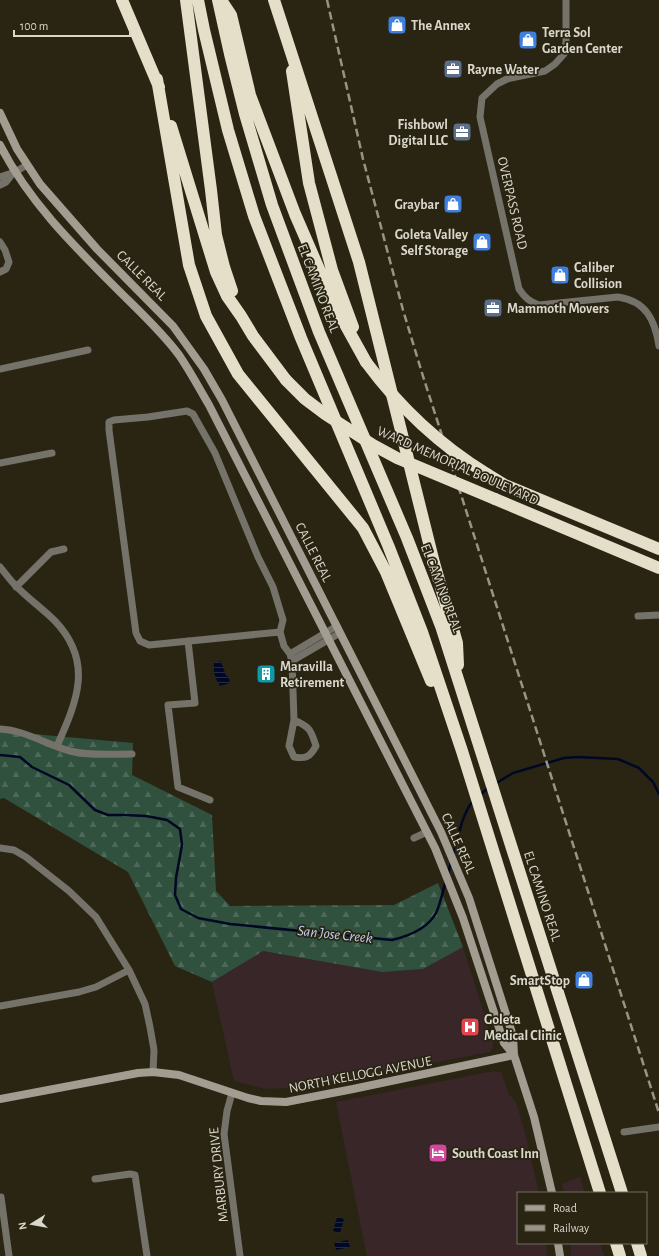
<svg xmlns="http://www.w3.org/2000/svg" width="659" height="1256" font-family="'Alegreya Sans',sans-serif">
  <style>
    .commercial { fill: #392629 }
    .forest { fill: url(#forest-firs) }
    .water { fill: url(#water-rules) }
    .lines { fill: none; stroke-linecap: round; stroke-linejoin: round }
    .stream { stroke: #010825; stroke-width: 2.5 }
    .street { stroke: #747269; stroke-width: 7 }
    .secondary { stroke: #a29d90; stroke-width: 8 }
    .highway { stroke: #e5dec9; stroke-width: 12 }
    .rail { stroke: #979486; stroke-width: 2.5; stroke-dasharray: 8 4; stroke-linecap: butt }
    .highway-bridge { stroke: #e5dec9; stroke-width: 12 }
    .labels { text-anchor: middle; stroke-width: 3.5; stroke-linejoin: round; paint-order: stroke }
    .poi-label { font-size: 14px; font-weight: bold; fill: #d9d6cb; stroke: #2a2513; text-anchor: start }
    .street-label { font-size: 14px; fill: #d9d6cb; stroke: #2a2513 }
    .water-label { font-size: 15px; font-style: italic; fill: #bed2f7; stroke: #2a2513 }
  </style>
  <defs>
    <pattern id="forest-firs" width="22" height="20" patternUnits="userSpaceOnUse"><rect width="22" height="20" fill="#30513e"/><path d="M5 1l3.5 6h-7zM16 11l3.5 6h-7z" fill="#4d6959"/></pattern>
    <pattern id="water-rules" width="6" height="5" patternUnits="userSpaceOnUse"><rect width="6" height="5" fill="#010825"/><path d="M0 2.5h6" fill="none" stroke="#252b43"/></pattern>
  </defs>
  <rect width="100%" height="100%" fill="#2a2513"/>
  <!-- commercial -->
  <path class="commercial" d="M463,947L493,1042V1048L490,1052L303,1087L266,1089L234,1081L212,982L263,951L382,972L423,969Z
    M494,1071L500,1072L502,1074L509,1094L516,1102L525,1133L539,1193H518V1243H546L547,1256H367L336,1102Z
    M580,1177L585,1193H564L562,1184Z
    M570,1243H600L604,1256H571Z"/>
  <!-- forest -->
  <path class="forest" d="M0,731L133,743L132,775L212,815L216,891L230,906L394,905L438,883L463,947L423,969L382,972L263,951L212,982L175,966L128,872L4,798L0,799Z"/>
  <!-- water -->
  <path class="water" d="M221,661L226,676H228L230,683L220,686C215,678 213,672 214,663Z
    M337,1217L344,1219L340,1233L333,1231Z
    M348,1240L350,1247L336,1250L334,1243Z"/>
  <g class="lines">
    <!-- stream -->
    <path class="stream" d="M0,755L20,757L32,767L69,785L95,810L108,815H124L146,816L167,820L180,829L182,845L176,878L175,895L181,909L198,918L230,924L392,940C409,936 429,928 437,911C441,901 443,890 446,881
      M495,784L513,773L564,758L578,757L618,759L639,768L653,782L659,794
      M479,796L489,787
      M453,855C458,839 462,812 474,800
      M448,874L451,862"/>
    <!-- street -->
    <path class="street" d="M566,0V42L564,54L555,64L545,71L507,79L497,84L482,98L480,117L519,289C525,298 530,302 539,305L618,297C646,301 655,320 659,346
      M0,177L15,172L27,165
      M0,185L6,182L13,173
      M0,242L5,250L9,262L6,269L0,272
      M0,369L88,350
      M0,463L52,453
      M0,567C6,574 11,582 18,588C30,600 43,609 55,621C94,662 77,701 57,746
      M16,587L51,552L64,549
      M638,616L659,615
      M280,632L149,645L140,641L136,633L109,430V422L114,420L148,417L187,411L193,414L215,453L258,557L273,587L283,620L280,632L284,646L290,654L292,661L294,720L289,746L294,757C306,759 310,757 316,746C311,730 310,727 294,720
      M188,641L195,703L168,705L178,787L210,800
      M290,654L337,626
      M292,661L340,633
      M0,729C25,730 47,745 70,751C90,756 112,754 132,754
      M414,838L427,832
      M0,848L14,850L26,857L69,891L96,917L129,970L145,1004L150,1027L154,1050L153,1072
      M0,1006L79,992L96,987L129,970
      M232,1093L227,1111L224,1134L240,1256
      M624,1132L659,1127
      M95,1179L130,1174L135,1175L147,1256
      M1,1197L9,1256"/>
    <!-- secondary -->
    <path class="secondary" d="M0,113L17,149L40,184L97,249L173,326L204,369L222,400L441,832L469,898L513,1036L514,1055L534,1117L552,1193
      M0,145C29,202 74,246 119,291C139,311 161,331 179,355C190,371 199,388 209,405L435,848L463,918L504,1043L514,1055
      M0,1099L138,1073L153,1072L179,1075L248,1098L261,1101L286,1102L353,1089L514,1055
      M558,1243L560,1256"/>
    <!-- highway -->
    <path class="highway" d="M122,0L159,87
      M186,0L211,190L216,235L224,267L232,291
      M198,0L204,30L228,130L254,216L301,338L388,545L422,632L462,751L600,1193
      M218,0L230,54L245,114L272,205L319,332L407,538L441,626L622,1193
      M221,0L231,15L250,95L295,214L335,306L366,362
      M274,0L359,262L434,563L457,643L458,665
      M292,71L309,183L332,270L353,327
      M157,79L189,265L206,316L238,374L363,528L386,572L431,681
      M171,126L216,272L227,296L241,316L253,336L286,380
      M487,474L505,485L659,549
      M495,499L659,568
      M616,1243L620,1256
      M637,1243L641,1256"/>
    <!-- rail -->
    <path class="rail" d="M327,0L363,159L403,310L422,373L659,1113"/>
    <!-- highway-bridge -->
    <path class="highway-bridge" d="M366,362C400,408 438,444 487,474
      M286,380L305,399L325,414L373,445L397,458L495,499"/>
  </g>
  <!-- icons -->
  <defs>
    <symbol id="shop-square" viewBox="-11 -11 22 22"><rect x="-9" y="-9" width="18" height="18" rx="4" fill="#3f7fe0" stroke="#2a2513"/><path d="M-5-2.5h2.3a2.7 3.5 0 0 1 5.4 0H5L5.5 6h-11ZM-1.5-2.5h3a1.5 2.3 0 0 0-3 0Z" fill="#fff"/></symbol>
    <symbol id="office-square" viewBox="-11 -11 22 22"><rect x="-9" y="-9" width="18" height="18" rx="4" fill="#5c6f8a" stroke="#2a2513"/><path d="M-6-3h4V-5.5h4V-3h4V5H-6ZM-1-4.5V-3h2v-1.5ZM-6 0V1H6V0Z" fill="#fff"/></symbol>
    <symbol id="building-square" viewBox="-11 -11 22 22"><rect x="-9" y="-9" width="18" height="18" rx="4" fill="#0f9aa8" stroke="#2a2513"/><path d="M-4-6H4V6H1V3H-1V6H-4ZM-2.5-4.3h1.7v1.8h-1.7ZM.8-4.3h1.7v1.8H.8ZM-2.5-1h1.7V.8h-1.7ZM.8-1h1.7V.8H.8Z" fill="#fff"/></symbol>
    <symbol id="hospital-square" viewBox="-11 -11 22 22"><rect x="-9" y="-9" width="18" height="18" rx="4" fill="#e0444e" stroke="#2a2513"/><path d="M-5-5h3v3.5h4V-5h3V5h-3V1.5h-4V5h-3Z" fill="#fff"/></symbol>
    <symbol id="hotel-square" viewBox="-11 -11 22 22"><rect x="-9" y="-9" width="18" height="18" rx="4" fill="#d1479c" stroke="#2a2513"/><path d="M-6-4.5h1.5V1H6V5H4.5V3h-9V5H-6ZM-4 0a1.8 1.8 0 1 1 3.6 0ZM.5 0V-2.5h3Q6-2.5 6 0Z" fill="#fff"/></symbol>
  </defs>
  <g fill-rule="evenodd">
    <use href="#shop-square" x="386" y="14" width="22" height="22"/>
    <use href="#shop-square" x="517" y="29" width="22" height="22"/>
    <use href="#office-square" x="442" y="58" width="22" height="22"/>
    <use href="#office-square" x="451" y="121" width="22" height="22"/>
    <use href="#shop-square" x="442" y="193" width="22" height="22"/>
    <use href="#shop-square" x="471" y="231" width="22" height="22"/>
    <use href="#shop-square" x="549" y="264" width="22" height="22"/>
    <use href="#office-square" x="482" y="297" width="22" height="22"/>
    <use href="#building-square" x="255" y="663" width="22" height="22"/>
    <use href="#shop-square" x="573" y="969" width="22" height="22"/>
    <use href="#hospital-square" x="459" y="1016" width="22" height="22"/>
    <use href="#hotel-square" x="427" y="1142" width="22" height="22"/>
  </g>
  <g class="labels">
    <!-- poi labels -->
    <g class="poi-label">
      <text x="411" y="30">The Annex</text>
      <text x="542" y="37">Terra Sol<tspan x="542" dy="16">Garden Center</tspan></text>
      <text x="467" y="74">Rayne Water</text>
      <text x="448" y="129" text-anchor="end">Fishbowl<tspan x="448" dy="16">Digital LLC</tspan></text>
      <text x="439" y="209" text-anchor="end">Graybar</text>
      <text x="468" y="239" text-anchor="end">Goleta Valley<tspan x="468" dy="16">Self Storage</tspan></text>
      <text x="574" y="272">Caliber<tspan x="574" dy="16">Collision</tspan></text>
      <text x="507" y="313">Mammoth Movers</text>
      <text x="280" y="671">Maravilla<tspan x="280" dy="16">Retirement</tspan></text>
      <text x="570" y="985" text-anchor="end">SmartStop</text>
      <text x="484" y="1024">Goleta<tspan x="484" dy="16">Medical Clinic</tspan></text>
      <text x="452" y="1158">South Coast Inn</text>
    </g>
    <!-- street labels -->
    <g class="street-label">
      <text transform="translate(513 203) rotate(77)" y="5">OVERPASS ROAD</text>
      <text transform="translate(142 275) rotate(45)" y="5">CALLE REAL</text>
      <text transform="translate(319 288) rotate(69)" y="5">EL CAMINO REAL</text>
      <text transform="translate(458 465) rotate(24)" y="5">WARD MEMORIAL BOULEVARD</text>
      <text transform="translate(314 552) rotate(63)" y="5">CALLE REAL</text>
      <text transform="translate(442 588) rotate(69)" y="5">EL CAMINO REAL</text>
      <text transform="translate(459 843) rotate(66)" y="5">CALLE REAL</text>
      <text transform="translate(543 896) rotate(72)" y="5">EL CAMINO REAL</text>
      <text transform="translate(360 1074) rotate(-11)" y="5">NORTH KELLOGG AVENUE</text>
      <text transform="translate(218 1175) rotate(-96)" y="5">MARBURY DRIVE</text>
    </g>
    <!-- water labels -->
    <g class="water-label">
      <text transform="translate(335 934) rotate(6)" y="5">San Jose Creek</text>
    </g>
  </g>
  <!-- legend -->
  <rect x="517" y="1192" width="130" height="52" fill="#2a2513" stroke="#706c5d"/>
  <rect x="525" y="1205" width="20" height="6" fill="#a29d90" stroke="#706c5d"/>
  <text x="553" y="1212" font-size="12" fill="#d9d6cb">Road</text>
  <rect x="525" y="1225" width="20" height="6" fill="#979486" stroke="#706c5d"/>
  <text x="553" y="1232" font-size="12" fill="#d9d6cb">Railway</text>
  <!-- north arrow -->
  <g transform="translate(32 1224) rotate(259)" stroke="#2a2513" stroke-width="3" paint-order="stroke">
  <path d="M0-3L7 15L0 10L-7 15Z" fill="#d9d6cb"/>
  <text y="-6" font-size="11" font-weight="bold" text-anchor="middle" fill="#d9d6cb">N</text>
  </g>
  <!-- scale -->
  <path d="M14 30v6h116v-6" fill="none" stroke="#d9d6cb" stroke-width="2"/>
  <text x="20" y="30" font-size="12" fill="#d9d6cb" stroke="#2a2513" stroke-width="3" paint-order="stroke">100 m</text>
</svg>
